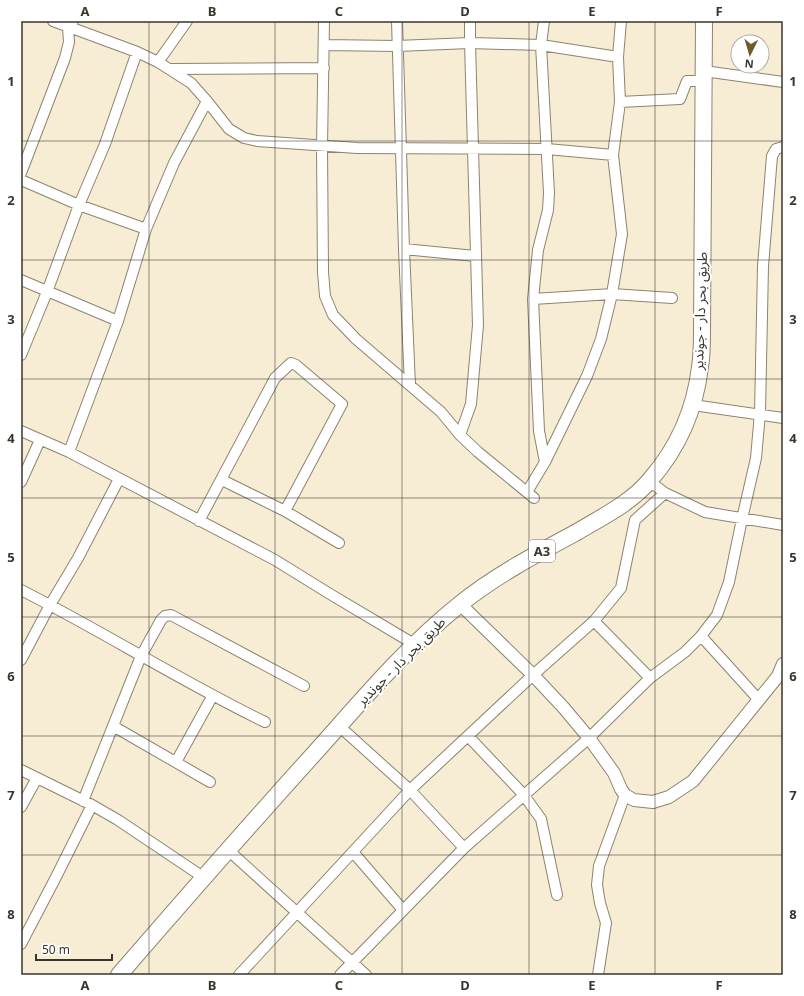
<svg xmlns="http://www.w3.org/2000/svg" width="804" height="996" font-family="'Noto Sans','Noto Sans Arabic',sans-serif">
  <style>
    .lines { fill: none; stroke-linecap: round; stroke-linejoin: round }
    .minor-casing { stroke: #8d846e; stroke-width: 12 }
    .tertiary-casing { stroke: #8d846e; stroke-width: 14 }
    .trunk-casing { stroke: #8d846e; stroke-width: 18 }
    .minor { stroke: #fff; stroke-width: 10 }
    .tertiary { stroke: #fff; stroke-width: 12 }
    .trunk { stroke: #fff; stroke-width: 16 }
    .grid { fill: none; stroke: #39352b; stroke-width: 1; stroke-opacity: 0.55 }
    .labels { text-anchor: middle; stroke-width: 4; stroke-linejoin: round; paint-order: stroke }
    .shield { fill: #fff; stroke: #74726b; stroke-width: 1 }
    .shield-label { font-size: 13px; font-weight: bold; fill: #39352b }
    .street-label { font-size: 14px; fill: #39352b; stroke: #fff }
    .neatline { fill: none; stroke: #39352b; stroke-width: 1.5 }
    .grid-label { font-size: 13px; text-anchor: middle; font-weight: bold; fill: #39352b }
  </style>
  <rect width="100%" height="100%" fill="#f7edd4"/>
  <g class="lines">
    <defs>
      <path id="minor" d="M53,21L137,52L158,62
        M187,21L158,62L191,83L207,101L229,129L244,138L257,141L357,148L547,149L613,155
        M324,21L322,147L323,272L325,296L333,315L356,339L441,412L460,435L478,452L534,498
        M397,21L404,249L410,385
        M544,21L541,45L549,193L548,210L538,250L533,299L539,431L545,462
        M324,45L397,46L470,43L541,45L618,57
        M170,69L324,68
        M704,71L783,82
        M620,102L680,99L687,81H703
        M21,173L65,58L69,42L68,27L73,21
        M21,180L79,205L146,229
        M404,249L475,256
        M21,280L118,321
        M533,299L612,294L672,298
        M21,355L47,292L79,205L105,144L137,52
        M693,405L783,418
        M21,431L69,452L275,560L330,594L414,644
        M460,435L471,404L478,325L470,43V21
        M69,452L118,321L146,229L174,163L207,101
        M222,480L285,511L339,543
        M21,482L40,440
        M527,492L545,462L587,376L601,339L612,294L622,234L613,155L620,102L618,57L621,21
        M665,493L705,512L783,525
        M199,521L275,378L291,363L296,365L342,404L285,511
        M21,590C104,632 182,682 265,722
        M594,621L650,678
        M701,636L717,615L729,582L742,519L756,458L760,413L763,266L772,156L776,149L783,147
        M21,660L50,605L78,558L119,479
        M113,726L210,782
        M339,726L410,790L464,848
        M468,736L523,794L541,819L557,895
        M176,762L213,695
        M21,770L92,805L118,820L203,877
        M83,801L141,656L161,620L165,616L171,615L304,686
        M21,807L37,778
        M228,850L366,975
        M353,852L403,910
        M21,944L55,879L92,805
        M239,975L410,790L533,675L594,621L621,588L635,520L665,493L649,481
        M340,975L464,848L589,738L650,678L685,652L701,636L759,700
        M598,975L606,923L600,903L597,885L599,866L625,795"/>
      <path id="tertiary" d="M460,604L533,675L563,707L589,738L614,773L621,789L625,795L634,800L653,802L669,797L693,781L778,676L783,664"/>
      <path id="trunk" d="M119,975C183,901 247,828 312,756C359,704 404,649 459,605C493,577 538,553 577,532C602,517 631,503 650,480C678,448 695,409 700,367C702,355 702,343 702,331L704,21"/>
    </defs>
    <!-- minor casing -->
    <use href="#minor" class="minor-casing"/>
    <!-- tertiary casing -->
    <use href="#tertiary" class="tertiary-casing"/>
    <!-- trunk casing -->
    <use href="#trunk" class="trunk-casing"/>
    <!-- minor -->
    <use href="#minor" class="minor"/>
    <!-- tertiary -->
    <use href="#tertiary" class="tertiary"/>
    <!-- trunk -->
    <use href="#trunk" class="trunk"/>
  </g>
  <!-- grid -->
  <path class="grid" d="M149,21V975M275,21V975M402,21V975M529,21V975M655,21V975M21,141H783M21,260H783M21,379H783M21,498H783M21,617H783M21,736H783M21,855H783"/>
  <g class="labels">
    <!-- shield labels -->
    <rect class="shield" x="529" y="540" width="26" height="22" rx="3"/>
    <g class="shield-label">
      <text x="542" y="556">A3</text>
    </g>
    <!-- street labels -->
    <g class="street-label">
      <text transform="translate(700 311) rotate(-88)" y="5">طريق بحر دار - جوندير</text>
      <text transform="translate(401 661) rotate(-45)" y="5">طريق بحر دار - جوندير</text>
    </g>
  </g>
  <!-- border -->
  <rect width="804" height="996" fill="none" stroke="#ffffff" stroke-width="44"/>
  <!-- north arrow -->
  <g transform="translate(750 54) rotate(185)"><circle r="19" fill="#ffffff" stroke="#b0aeaa"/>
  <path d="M0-3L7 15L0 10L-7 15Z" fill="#6e5c2a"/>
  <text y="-6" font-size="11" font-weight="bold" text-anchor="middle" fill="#39352b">N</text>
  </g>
  <!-- scale -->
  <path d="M36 954v6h76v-6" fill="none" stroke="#39352b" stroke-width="2"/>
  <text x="42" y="954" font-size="12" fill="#39352b" stroke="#ffffff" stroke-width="3" paint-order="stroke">50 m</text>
  <rect x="22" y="22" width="760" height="952" class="neatline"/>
  <g class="grid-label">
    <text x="85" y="16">A</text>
    <text x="212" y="16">B</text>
    <text x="339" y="16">C</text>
    <text x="465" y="16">D</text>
    <text x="592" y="16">E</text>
    <text x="719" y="16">F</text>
    <text x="11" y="86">1</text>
    <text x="793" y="86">1</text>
    <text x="11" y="205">2</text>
    <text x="793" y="205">2</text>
    <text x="11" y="324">3</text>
    <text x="793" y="324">3</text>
    <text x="11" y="443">4</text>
    <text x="793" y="443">4</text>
    <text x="11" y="562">5</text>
    <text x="793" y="562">5</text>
    <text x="11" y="681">6</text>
    <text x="793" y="681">6</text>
    <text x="11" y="800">7</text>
    <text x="793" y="800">7</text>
    <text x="11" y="919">8</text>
    <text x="793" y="919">8</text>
    <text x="85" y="990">A</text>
    <text x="212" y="990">B</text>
    <text x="339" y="990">C</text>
    <text x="465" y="990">D</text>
    <text x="592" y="990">E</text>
    <text x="719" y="990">F</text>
  </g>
</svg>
